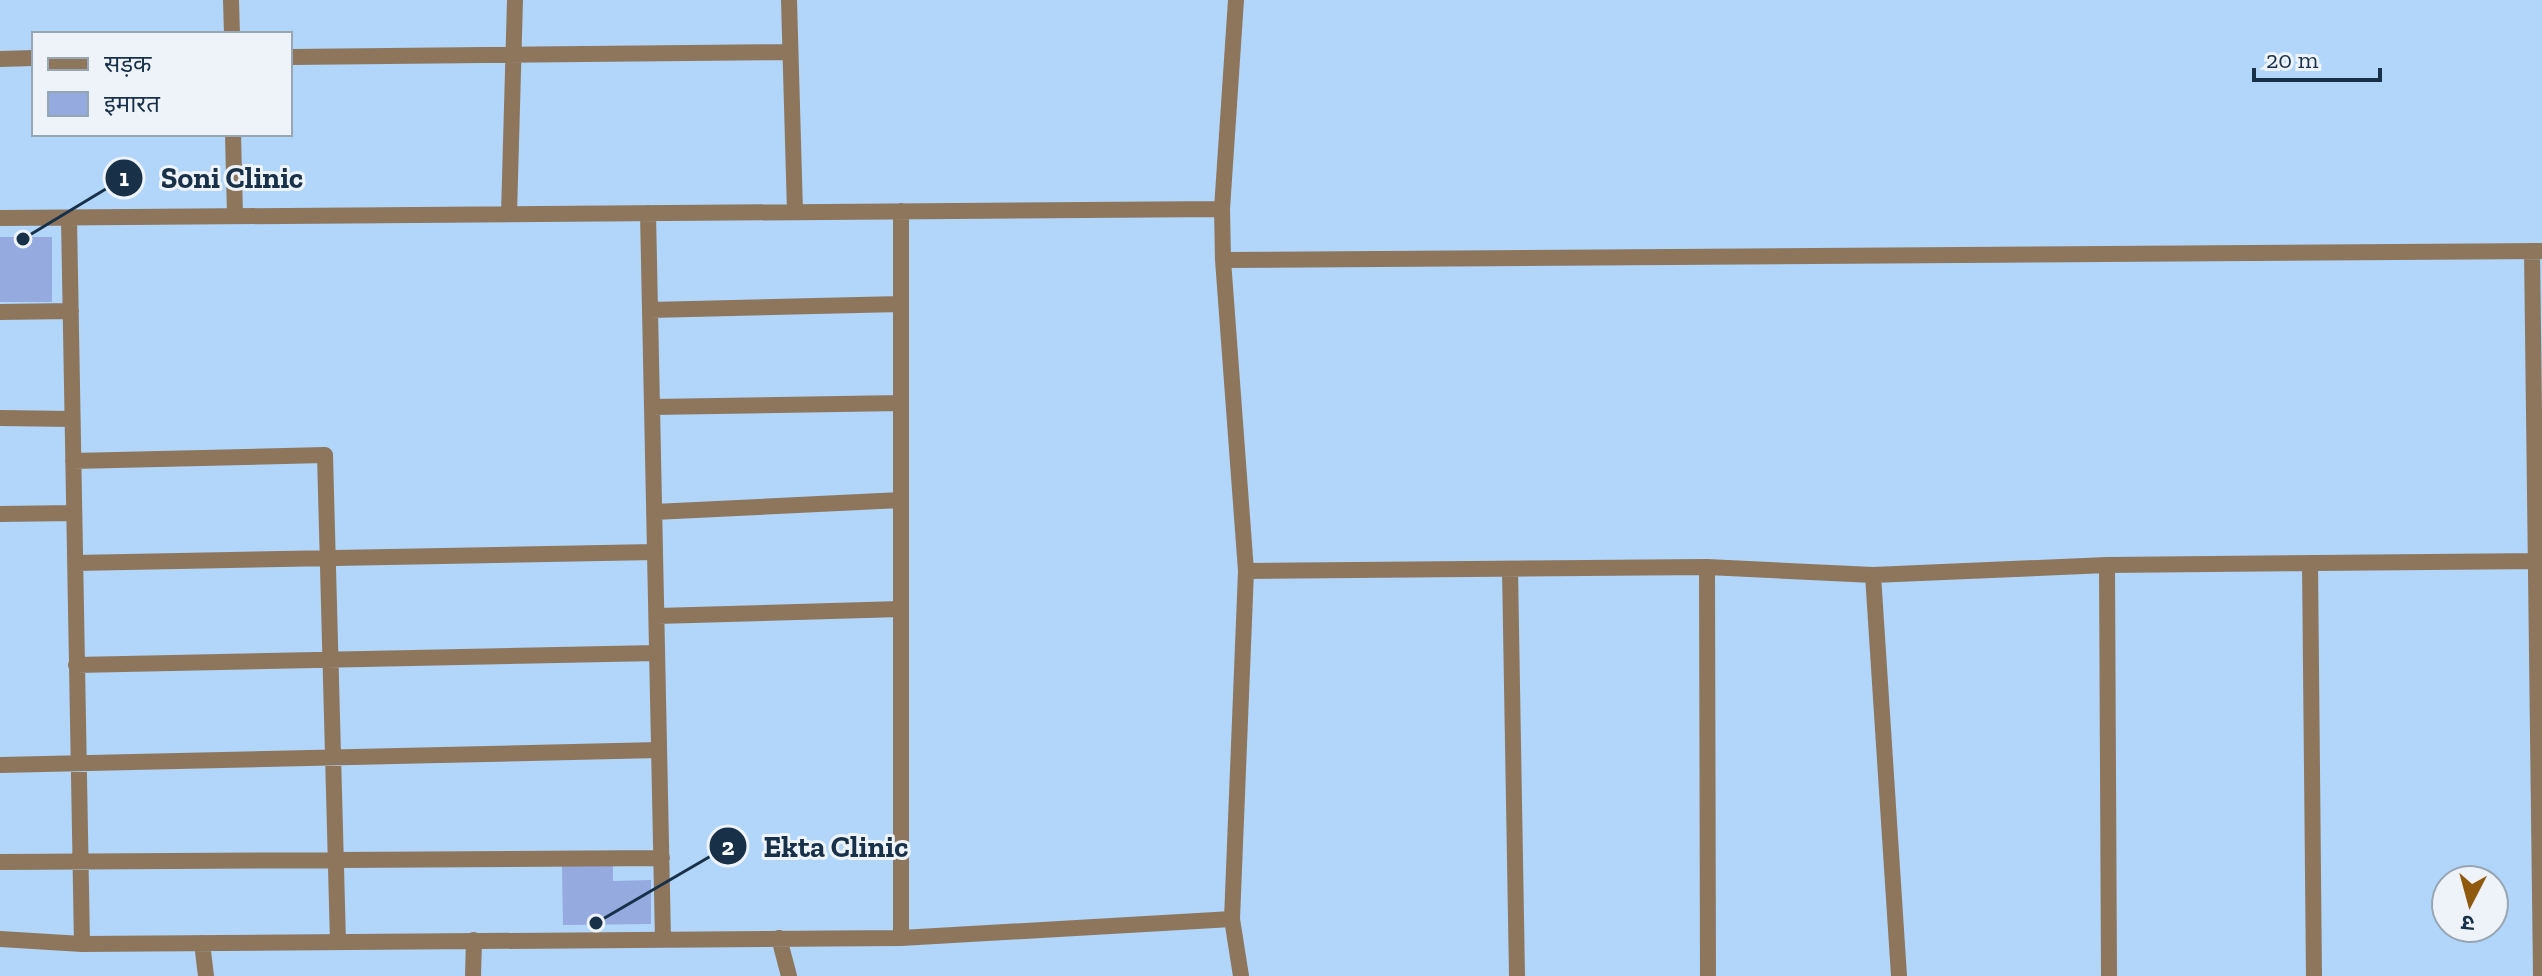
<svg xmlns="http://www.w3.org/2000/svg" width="2542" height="976" font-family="'Zilla Slab','Noto Sans Devanagari',serif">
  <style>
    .building { fill: #95aadf }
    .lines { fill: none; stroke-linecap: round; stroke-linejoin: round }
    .street { stroke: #8e765d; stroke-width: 16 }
    .leader { fill: none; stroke: #183149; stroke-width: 3 }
    .callout-dot { fill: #183149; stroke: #edf3f9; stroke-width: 3 }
    .mark-label { font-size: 24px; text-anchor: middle; font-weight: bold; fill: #fff }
    .callout-label { font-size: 30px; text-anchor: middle; font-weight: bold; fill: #183149; stroke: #edf3f9; stroke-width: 6; stroke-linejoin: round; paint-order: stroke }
  </style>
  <rect width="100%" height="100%" fill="#b1d6fa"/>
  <!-- building -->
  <path class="building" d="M0,237H52V302H0Z
    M613,865V881L651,880V924L563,925L562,866Z"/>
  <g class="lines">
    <!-- street -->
    <path class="street" d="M231,0L232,34
      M789,0L795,212
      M1236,0L1222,209L1223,260L1246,571L1232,919L1241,976
      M290,57L790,52
      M0,59L34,58
      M233,134L235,216
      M901,211V938
      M648,213L663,940
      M509,214L515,0
      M0,218L1222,209
      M69,218L82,944
      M2532,251L2541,976
      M1223,260L2542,251
      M650,310L901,304
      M0,312L71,311
      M652,407L901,403
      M0,418L72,419
      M73,461L325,455L338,942
      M654,512L901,500
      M0,514L74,513
      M75,563L655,552
      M2310,563L2314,976
      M2107,565L2109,976
      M1707,567L1708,976
      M1510,569L1517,976
      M1246,571L1707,567L1873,575L2107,565L2542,561
      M1873,575L1899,976
      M657,616L901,609
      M76,665L657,653
      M0,765L659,750
      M0,862L662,858
      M779,938L789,976
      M0,939L82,944L901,938L1232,919
      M202,943L206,976
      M473,976L474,940"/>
  </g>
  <!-- callouts -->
  <path class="leader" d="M23 239L124 178M596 923L728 846"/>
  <g class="callout-dot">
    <circle cx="23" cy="239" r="8"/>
    <circle cx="596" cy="923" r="8"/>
    <circle cx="124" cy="178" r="20"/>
    <circle cx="728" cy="846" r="20"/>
  </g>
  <g class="mark-label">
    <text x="124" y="186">1</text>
    <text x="728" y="855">2</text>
  </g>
  <g class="callout-label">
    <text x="232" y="188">Soni Clinic</text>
    <text x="836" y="857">Ekta Clinic</text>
  </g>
  <!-- legend -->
  <rect x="32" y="32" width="260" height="104" fill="#edf3f9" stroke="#98a5b3" stroke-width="2"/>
  <rect x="48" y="58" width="40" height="12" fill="#8e765d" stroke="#98a5b3" stroke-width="2"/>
  <text x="104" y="72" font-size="24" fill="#183149">सड़क</text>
  <rect x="48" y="92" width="40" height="24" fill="#95aadf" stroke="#98a5b3" stroke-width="2"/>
  <text x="104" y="112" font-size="24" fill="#183149">इमारत</text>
  <!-- north arrow -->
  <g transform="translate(2470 904) rotate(186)"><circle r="38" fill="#edf3f9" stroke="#98a5b3" stroke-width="2"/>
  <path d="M0-6L14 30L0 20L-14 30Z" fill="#905a0e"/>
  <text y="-12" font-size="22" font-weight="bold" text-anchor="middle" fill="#183149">उ</text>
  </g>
  <!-- scale -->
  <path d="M2254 68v12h126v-12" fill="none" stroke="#183149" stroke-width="4"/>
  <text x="2266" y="68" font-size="24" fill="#183149" stroke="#edf3f9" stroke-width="6" paint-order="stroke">20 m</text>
</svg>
